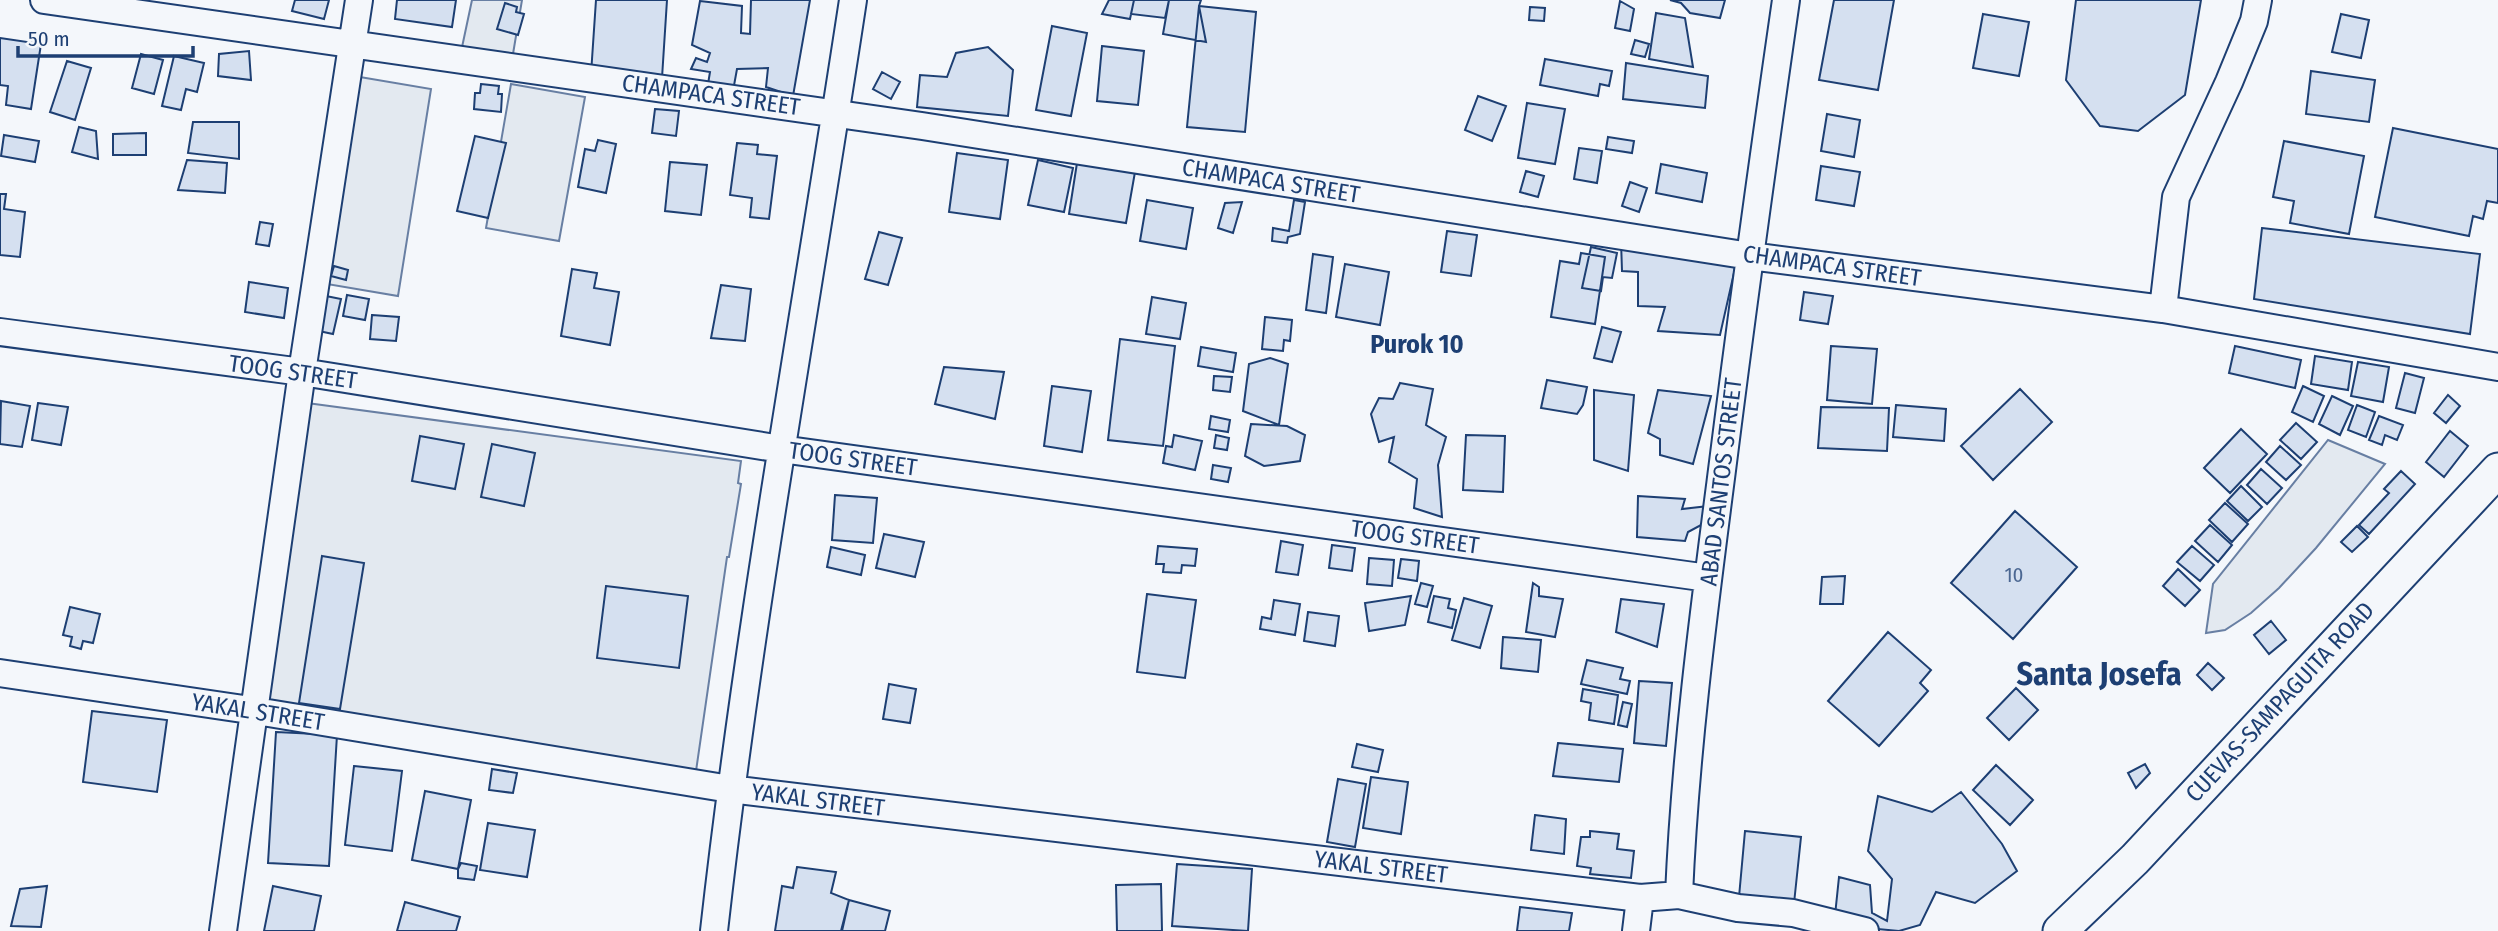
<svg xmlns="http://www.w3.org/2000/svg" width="2498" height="931" font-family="'Fira Sans Condensed',sans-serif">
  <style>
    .green { fill: #e3e9f0; stroke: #687fa3; stroke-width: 2 }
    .building { fill: #d5e0f0; stroke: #1d3f73; stroke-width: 2 }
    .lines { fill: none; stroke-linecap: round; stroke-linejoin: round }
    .minor-casing { stroke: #1d3f73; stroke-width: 30 }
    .major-casing { stroke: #1d3f73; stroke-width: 37 }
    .minor { stroke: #f4f7fb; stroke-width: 26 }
    .major { stroke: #f4f7fb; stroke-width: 33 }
    .labels { text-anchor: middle; stroke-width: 5; stroke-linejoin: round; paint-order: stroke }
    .number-label { font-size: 21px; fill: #4b6792 }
    .street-label { font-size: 24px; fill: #1d3f73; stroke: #f4f7fb }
    .neighbourhood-label { font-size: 26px; font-weight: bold; fill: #1d3f73; stroke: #f4f7fb }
    .district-label { font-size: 32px; font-weight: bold; fill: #1d3f73; stroke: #f4f7fb }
  </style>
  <rect width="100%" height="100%" fill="#f4f7fb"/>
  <!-- green -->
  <path class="green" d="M472,0H522L512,60L461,52Z
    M354,76L431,89L398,296L321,283Z
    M511,84L585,97L559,241L486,228Z
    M307,403L741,461L738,483L741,484L729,557H727L695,778L265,708Z
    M2328,440L2385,464L2316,548L2279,588L2251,613L2225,630L2206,633L2213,584Z"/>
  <!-- building -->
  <path class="building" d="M295,0H329L324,19L292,11Z
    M397,0H456L452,27L395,19Z
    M596,0H667L662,78L591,74Z
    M751,0H810L793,96L766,87L768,68L737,69L733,91L708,84L710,72L691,69L696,58L707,62L710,53L692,45L700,1L742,6L741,33L750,34Z
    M1109,0H1134L1130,19L1102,14Z
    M1134,0H1169L1165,18L1131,14Z
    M1169,0H1201L1199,6L1206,42L1163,34Z
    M1670,0H1725L1720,18L1690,13L1681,3Z
    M1834,0H1894L1878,90L1819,80Z
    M2076,0H2201L2185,95L2138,131L2100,126L2066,80Z
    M1620,1L1634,9L1630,31L1615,28Z
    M505,3L517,7L516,12L524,14L518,35L497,29Z
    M1199,6L1256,12L1245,132L1187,127Z
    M1530,7L1545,8L1544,21L1529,20Z
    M1656,13L1685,18L1693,67L1649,59Z
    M1983,14L2029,22L2019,76L1973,68Z
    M2341,14L2369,20L2361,58L2332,52Z
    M1052,26L1087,33L1071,116L1036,110Z
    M0,38L41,44L31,109L6,105L8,86L0,85Z
    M1635,40L1649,44L1645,57L1631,54Z
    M1102,46L1144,51L1138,105L1097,101Z
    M988,47L1013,70L1008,116L917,107L920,75L947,77L956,53Z
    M249,51L251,80L218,76L219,54Z
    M141,54L163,60L154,94L132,88Z
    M174,56L204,63L197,92L186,89L181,110L162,106Z
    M1545,59L1612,71L1609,86L1600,84L1598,96L1540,85Z
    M67,61L91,68L75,120L50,112Z
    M1626,63L1708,76L1705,108L1623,99Z
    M2311,71L2375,80L2369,122L2306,114Z
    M882,72L900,82L891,99L873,89Z
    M481,84L499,86L498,94H502L501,112L474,109L475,93H480Z
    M1478,96L1506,106L1492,141L1465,130Z
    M1527,103L1565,109L1555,164L1518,158Z
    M655,109L679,111L676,136L652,133Z
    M1827,114L1860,120L1854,157L1821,151Z
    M193,122H239V159L188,153Z
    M79,127L96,131L98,159L72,152Z
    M2393,128L2498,149V203L2487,201L2483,219L2473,216L2469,236L2375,217Z
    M146,133V155H113V134Z
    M4,135L39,141L35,162L1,156Z
    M475,136L506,143L488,218L457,211Z
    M1608,137L1634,141L1632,153L1606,149Z
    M598,140L616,144L606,193L578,187L585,149L595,151Z
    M2284,141L2364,156L2349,234L2290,223L2294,201L2273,197Z
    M737,143L758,145L757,154L777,156L769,219L750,217L752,198L730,195Z
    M1579,148L1602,151L1597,183L1574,179Z
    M957,153L1008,160L1000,219L949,212Z
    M187,160L227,163L225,193L178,190Z
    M1038,160L1073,168L1064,212L1028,205Z
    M670,162L707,165L701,215L665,211Z
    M1077,163L1135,172L1126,223L1069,214Z
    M1661,164L1707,173L1702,202L1656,193Z
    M1821,166L1860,172L1854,206L1816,200Z
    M1526,171L1544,176L1538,197L1520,192Z
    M1630,182L1647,188L1639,212L1622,206Z
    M0,194H6L4,209L25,212L20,257L0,255Z
    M1147,200L1193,208L1186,249L1140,241Z
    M1294,200L1305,202L1300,234L1288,237L1287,243L1272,241L1273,228L1289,231Z
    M1242,202L1233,233L1218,228L1225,203Z
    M260,222L273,224L269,246L256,244Z
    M2262,228L2480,254L2470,334L2254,299Z
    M1447,231L1477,235L1471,276L1441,272Z
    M879,232L902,238L888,285L865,279Z
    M1621,241L1736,264L1720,335L1658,331L1665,307L1638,306V272L1622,271Z
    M1591,247L1617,253L1612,278L1603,277L1601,291L1582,288Z
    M1581,253L1605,257L1595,324L1551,317L1560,261L1579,264Z
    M1313,254L1333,257L1326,313L1306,310Z
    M1345,264L1389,272L1380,325L1336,317Z
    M334,266L348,270L346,280L331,276Z
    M572,269L597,273L594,288L619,292L610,345L561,336Z
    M249,282L288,288L284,318L245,312Z
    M721,285L751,289L745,341L711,338Z
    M1804,292L1833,296L1828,324L1800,320Z
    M321,295L341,299L333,334L314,330Z
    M347,295L369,299L365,320L343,316Z
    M1152,297L1186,303L1180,339L1146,334Z
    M372,315L399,317L396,341L370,339Z
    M1265,317L1292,320L1290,341L1284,340L1283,351L1262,349Z
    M1602,327L1621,332L1612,362L1594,358Z
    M1120,339L1175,346L1163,446L1108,440Z
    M1831,346L1877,349L1872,404L1827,400Z
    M2235,346L2301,360L2295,388L2229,373Z
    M1201,347L1236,353L1233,372L1198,366Z
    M2315,356L2352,362L2348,390L2311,384Z
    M1270,358L1288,364L1279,425L1243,411L1249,364Z
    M2358,362L2389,367L2383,402L2351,396Z
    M944,367L1004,372L995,419L935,404Z
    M2405,373L2424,378L2415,413L2396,408Z
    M1214,376L1232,377L1230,392L1213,390Z
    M1547,380L1587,387L1583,405L1577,414L1541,408Z
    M1400,383L1433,389L1426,425L1446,437L1438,465L1442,517L1414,508L1417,479L1389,462L1394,437L1379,442L1371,414L1379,398L1393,399Z
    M1052,386L1091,391L1082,452L1044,446Z
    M2303,386L2324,396L2313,422L2292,412Z
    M2020,389L2052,422L1993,480L1961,446Z
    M1594,390L1634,395L1628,471L1594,460Z
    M1658,390L1711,396L1693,464L1660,455V439L1648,433Z
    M2448,395L2460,406L2446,423L2434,413Z
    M2332,396L2353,406L2340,435L2319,424Z
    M1,401L30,406L22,447L0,444Z
    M38,403L68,407L61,445L32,440Z
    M1896,405L1946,409L1944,441L1893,437Z
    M2357,405L2375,412L2366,437L2348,430Z
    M1821,407L1889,408L1887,451L1818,448Z
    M1211,416L1230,420L1228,432L1209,429Z
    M2379,416L2403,425L2397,440L2385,435L2382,445L2369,440Z
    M2296,423L2317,442L2301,459L2280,440Z
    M1251,424L1287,426L1305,435L1300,461L1264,466L1245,456Z
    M2241,429L2267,454L2230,493L2204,468Z
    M2450,431L2468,446L2444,477L2426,462Z
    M1174,435L1202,441L1195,470L1163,463L1166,446L1172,447Z
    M1216,435L1229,438L1227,450L1214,448Z
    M1466,435L1505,436L1503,492L1463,490Z
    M420,436L464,444L455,489L412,481Z
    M492,444L535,453L524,506L481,497Z
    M2280,446L2301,465L2286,480L2266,462Z
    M1213,465L1231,468L1228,482L1211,479Z
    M2261,469L2282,488L2267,504L2247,485Z
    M2401,471L2415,484L2369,534L2359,525L2389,493L2384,489Z
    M2241,486L2262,507L2248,521L2227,501Z
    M835,495L877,498L873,543L832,540Z
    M1638,496L1685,499L1682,509L1709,506L1703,524L1688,532L1685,541L1637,537Z
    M2225,503L2248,524L2232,542L2209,520Z
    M2015,511L2077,567L2013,639L1951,583Z
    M2210,525L2232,545L2218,562L2195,541Z
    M2357,526L2368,537L2352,552L2341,542Z
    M884,534L924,542L915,577L876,568Z
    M1281,541L1303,545L1298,575L1276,572Z
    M1332,545L1355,548L1352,571L1329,568Z
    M1158,546L1197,549L1195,566L1182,565L1181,573L1163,572L1164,564H1156Z
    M2192,546L2214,565L2200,581L2177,562Z
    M831,547L865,555L861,575L827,567Z
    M322,556L364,563L340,709L299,703Z
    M1369,558L1394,560L1392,586L1367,584Z
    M1401,559L1419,561L1417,581L1398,578Z
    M2178,569L2200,590L2185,606L2163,586Z
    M1845,576L1843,604H1820L1822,577Z
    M1421,583L1433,586L1427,607L1415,604Z
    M1533,583L1539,587V596L1563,599L1555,637L1526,632Z
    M606,586L688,596L679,668L597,658Z
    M1147,594L1196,600L1185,678L1137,672Z
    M1411,596L1405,625L1369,631L1365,603Z
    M1434,596L1450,599L1448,608L1456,610L1452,628L1428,622Z
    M1464,598L1492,606L1480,648L1452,640Z
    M1621,599L1664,604L1657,647L1616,632Z
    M1274,600L1300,604L1295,635L1260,629L1262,617L1271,619Z
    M70,607L100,614L93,643L83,641L81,649L70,646L72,637L63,635Z
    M1308,612L1339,616L1335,646L1304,641Z
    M2271,621L2286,640L2269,654L2254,635Z
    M1888,632L1931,670L1920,683L1928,691L1879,746L1828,701Z
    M1503,637L1541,640L1538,672L1501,668Z
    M1587,660L1623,668L1620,679L1630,681L1627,694L1581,684Z
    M2208,663L2224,678L2212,690L2197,675Z
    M1639,681L1672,683L1666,746L1634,743Z
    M889,684L916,689L910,723L883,719Z
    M2016,688L2038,710L2009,740L1987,718Z
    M1583,689L1618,695L1614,724L1589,720L1591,703L1581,701Z
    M1623,702L1632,704L1627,727L1618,725Z
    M92,711L167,720L157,792L83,782Z
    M276,732L337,735L329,866L268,863Z
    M1558,743L1623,749L1619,782L1553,776Z
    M1357,744L1383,750L1378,772L1352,767Z
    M2145,764L2150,773L2136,788L2128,773Z
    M1996,765L2033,800L2010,825L1973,790Z
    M354,766L402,771L392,851L345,845Z
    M492,769L517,773L513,793L489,790Z
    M1371,777L1408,782L1401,834L1363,828Z
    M1338,779L1366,784L1355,847L1327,842Z
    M425,791L471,800L458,869L412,860Z
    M1961,792L2002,844L2017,871L1975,903L1936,892L1920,925L1899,931L1834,925L1839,877L1870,885L1872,913L1887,921L1892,879L1868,851L1878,796L1932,812Z
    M1535,815L1566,819L1564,854L1531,850Z
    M488,823L535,830L527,877L480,870Z
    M1590,831L1619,834L1617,849L1634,851L1631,878L1590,874L1591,868L1577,866L1581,837H1590Z
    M1745,831L1801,837L1793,913L1738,908Z
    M461,863L477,866L474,880L458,878V869Z
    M1177,864L1252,869L1248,931L1172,926Z
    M797,867L836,872L831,893L849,900L842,931H775L782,886L793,888Z
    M1161,884L1162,931H1117L1116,885Z
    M47,886L41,927L11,926L20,889Z
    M273,886L321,896L314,931H264Z
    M849,900L890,911L885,931H841Z
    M405,902L460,917L456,931H397Z
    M1520,907L1572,913L1569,931H1517Z"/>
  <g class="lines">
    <defs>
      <path id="minor" d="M44,0L922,126L1750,256L2163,309L2498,367
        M2163,309L2176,197L2229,82L2254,21L2258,0
        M0,332L302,372L781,449L1708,578
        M0,673L256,711L730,789L1640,898
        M1679,895L1738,908L1793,913L1865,931
        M223,931L302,372L359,0
        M714,931C749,619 806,310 853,0
        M1636,931L1640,898L1679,895C1685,755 1703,617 1721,478C1741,319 1763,159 1786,0"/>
      <path id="major" d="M2060,931L2135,859L2498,470"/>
    </defs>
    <!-- minor casing -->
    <use href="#minor" class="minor-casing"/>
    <!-- major casing -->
    <use href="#major" class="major-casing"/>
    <!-- minor -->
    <use href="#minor" class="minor"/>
    <!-- major -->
    <use href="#major" class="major"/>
  </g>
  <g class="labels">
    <!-- number labels -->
    <g class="number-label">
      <text x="2014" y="582">10</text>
    </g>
    <!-- street labels -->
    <g class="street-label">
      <text transform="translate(711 95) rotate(8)" y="8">CHAMPACA STREET</text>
      <text transform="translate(1271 181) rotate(9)" y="8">CHAMPACA STREET</text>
      <text transform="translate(1832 266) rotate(8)" y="8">CHAMPACA STREET</text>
      <text transform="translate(293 372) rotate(8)" y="8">TOOG STREET</text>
      <text transform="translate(853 459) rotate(8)" y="8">TOOG STREET</text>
      <text transform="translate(1721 482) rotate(-83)" y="8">ABAD SANTOS STREET</text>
      <text transform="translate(1415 537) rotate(8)" y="8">TOOG STREET</text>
      <text transform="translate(2280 702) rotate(-47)" y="8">CUEVAS-SAMPAGUITA ROAD</text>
      <text transform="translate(258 712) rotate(9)" y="8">YAKAL STREET</text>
      <text transform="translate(818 800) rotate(7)" y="8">YAKAL STREET</text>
      <text transform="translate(1381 867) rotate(7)" y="8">YAKAL STREET</text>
    </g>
    <!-- neighbourhood labels -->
    <g class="neighbourhood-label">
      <text x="1417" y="353">Purok 10</text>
    </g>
    <!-- district labels -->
    <g class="district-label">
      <text x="2099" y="685">Santa Josefa</text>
    </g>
  </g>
  <!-- scale -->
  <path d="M18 46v10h175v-10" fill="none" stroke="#1d3f73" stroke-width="3.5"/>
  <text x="28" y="46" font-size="21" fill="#1d3f73" stroke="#f4f7fb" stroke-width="5" paint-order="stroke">50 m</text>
</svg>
